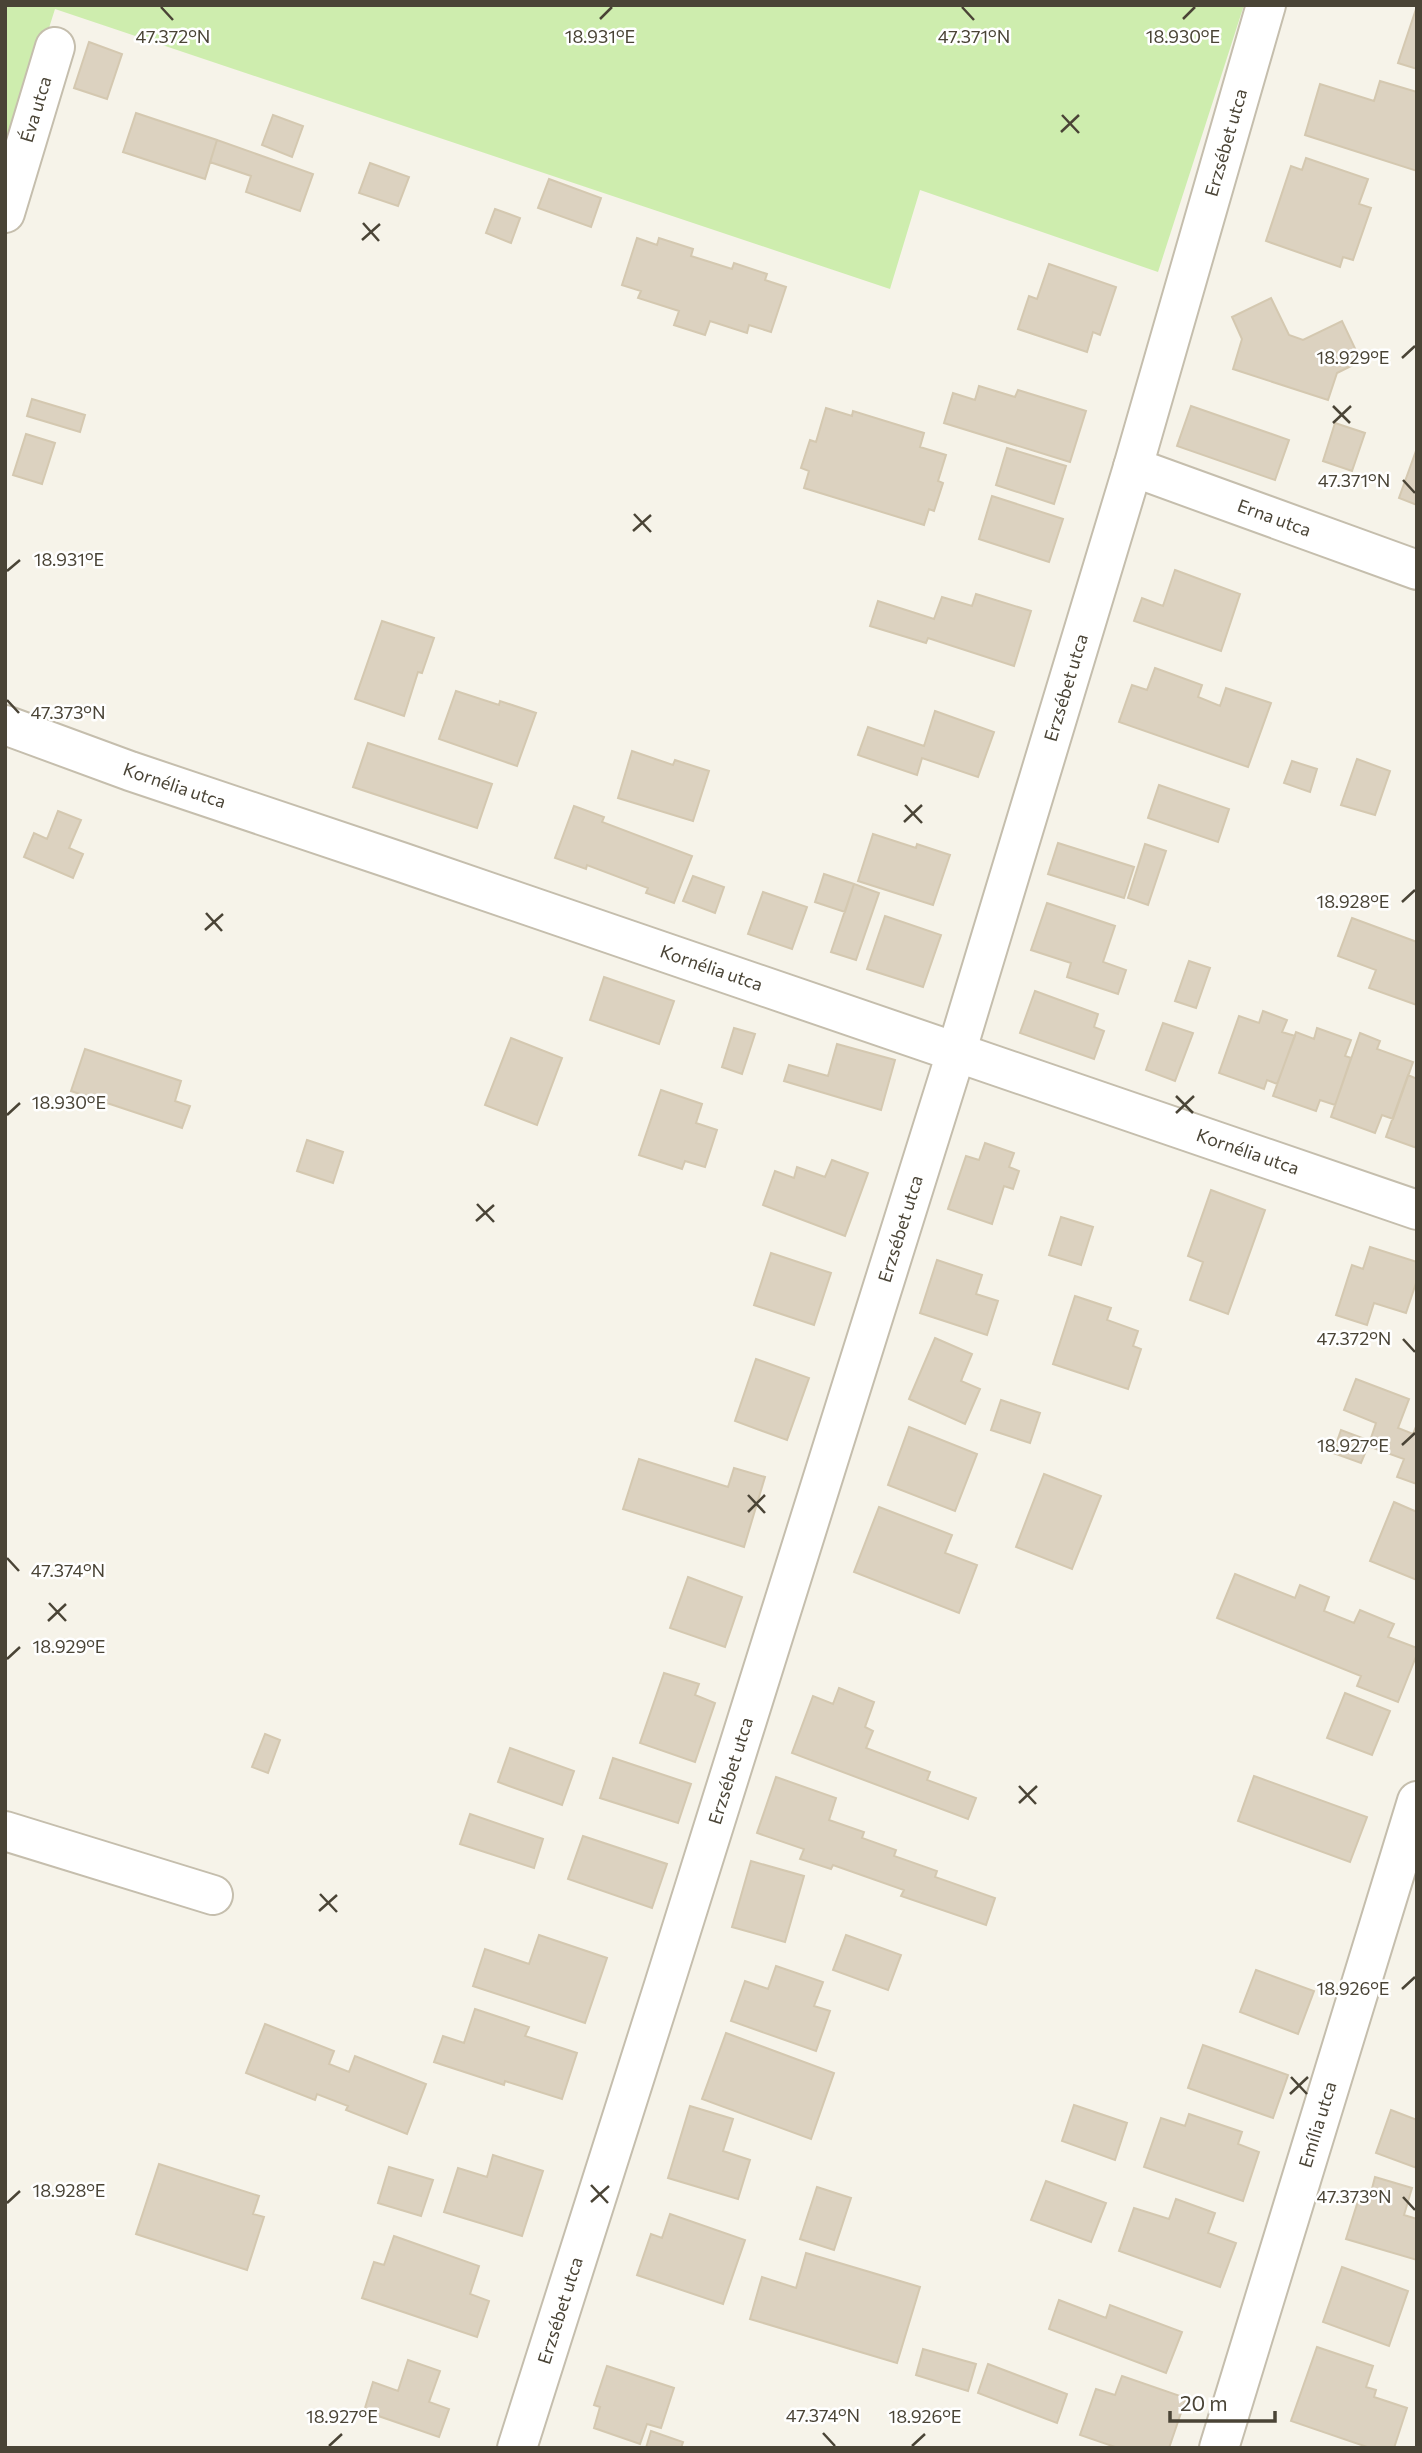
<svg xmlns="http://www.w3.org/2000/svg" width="1422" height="2453" font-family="Commissioner,sans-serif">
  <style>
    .green { fill: #ceedae }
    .building { fill: #dcd2c0; stroke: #d4c8b0; stroke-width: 2 }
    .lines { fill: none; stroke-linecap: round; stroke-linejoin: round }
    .minor-casing { stroke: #c5bead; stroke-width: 42 }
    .minor { stroke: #fff; stroke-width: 38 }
    .ticks { fill: none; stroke: #4a4436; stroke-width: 2.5 }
    .labels { text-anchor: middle; stroke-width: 5; stroke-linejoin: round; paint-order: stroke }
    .street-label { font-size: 18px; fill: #4a4436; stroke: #fff }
    .ticks-label { font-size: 18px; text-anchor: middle; fill: #4a4436; stroke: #fff; stroke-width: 5; stroke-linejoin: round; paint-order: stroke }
  </style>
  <rect width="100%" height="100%" fill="#f6f3e9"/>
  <!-- green -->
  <path class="green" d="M5,5H1244L1158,272L920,190L890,289L55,9L5,167Z"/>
  <!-- building -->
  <path class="building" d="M1417,6V69L1398,63Z
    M89,42L122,54L107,99L74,88Z
    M1380,81L1417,92V171L1305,135L1320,84L1374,101Z
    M136,113L217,140L205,179L123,152Z
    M273,115L303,126L292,157L262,145Z
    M217,140L313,174L300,211L246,192L251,176L210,162Z
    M1306,158L1368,179L1359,204L1371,208L1353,260L1343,257L1340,267L1266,241L1291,166L1302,170Z
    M370,163L409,177L398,206L359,193Z
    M549,179L601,198L591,227L538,208Z
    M495,209L520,218L511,243L486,233Z
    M637,238L657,245L659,238L693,249L691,256L732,269L734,263L767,274L765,280L786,287L771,332L749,325L747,333L710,321L705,335L674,325L679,311L638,298L641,291L622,285Z
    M1049,264L1116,287L1100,335L1093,332L1087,352L1018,329L1029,296L1037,299Z
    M1271,298L1289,335L1303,340L1342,321L1361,361L1337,373L1328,400L1233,369L1242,339L1232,317Z
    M979,386L1015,397L1018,390L1086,411L1070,462L944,423L953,393L975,400Z
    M32,399L85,415L80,432L27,416Z
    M1191,406L1289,440L1275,480L1177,446Z
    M826,408L852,416L853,411L924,433L920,447L946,455L938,481L943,483L934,511L929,509L924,525L804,488L809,471L801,468L810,440L816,442Z
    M1335,423L1365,433L1352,471L1323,461Z
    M26,434L55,443L42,484L13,475Z
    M1007,448L1066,466L1054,504L996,485Z
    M1417,448V505L1399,498Z
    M992,496L1063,519L1049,562L979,539Z
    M1175,570L1240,594L1221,651L1134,621L1142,598L1163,606Z
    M976,594L1031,611L1014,666L928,638L926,643L870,626L878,601L934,619L942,597L972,606Z
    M382,621L434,638L422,673L418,672L404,716L355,699Z
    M1155,668L1202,685L1198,697L1220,706L1226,688L1271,703L1248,767L1119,722L1132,685L1147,690Z
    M456,691L499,705L500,701L536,713L517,766L439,739Z
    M935,711L994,732L978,777L922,758L917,775L858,755L868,727L924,746Z
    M368,743L492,784L477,828L353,787Z
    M632,751L673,765L675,760L709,771L693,821L618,798Z
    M1357,759L1390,771L1375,815L1341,805Z
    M1292,761L1317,769L1310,792L1284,783Z
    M1159,785L1229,809L1218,842L1148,818Z
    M574,806L604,817L602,822L692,856L674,903L646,893L648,888L587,865L586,869L555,858Z
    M58,811L81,820L69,848L83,854L73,878L24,857L34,833L47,839Z
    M873,834L916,848L917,844L950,855L933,905L858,881Z
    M1058,843L1134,867L1124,898L1048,874Z
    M1145,844L1166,851L1148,905L1128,898Z
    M824,874L854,884L845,912L815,902Z
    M693,876L724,887L715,913L683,901Z
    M854,884L879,893L856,960L831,952Z
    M763,892L807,907L792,949L748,934Z
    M1047,903L1115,926L1103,962L1126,970L1118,994L1067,977L1071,963L1031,950Z
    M885,916L941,935L923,987L867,969Z
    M1352,918L1417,942V1005L1369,988L1376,970L1338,956Z
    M1189,961L1210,968L1196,1008L1175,1001Z
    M604,977L674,1001L659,1044L590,1020Z
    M1035,991L1098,1014L1094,1027L1104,1031L1094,1059L1020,1033Z
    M1263,1011L1287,1020L1282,1032L1295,1036L1277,1084L1267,1080L1264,1089L1219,1073L1239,1016L1259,1023Z
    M1163,1023L1193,1033L1175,1081L1146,1070Z
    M734,1028L755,1034L742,1074L722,1067Z
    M1317,1028L1351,1040L1345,1056L1351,1058L1335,1105L1320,1100L1316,1111L1273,1096L1296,1032L1314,1039Z
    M1360,1033L1380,1041L1377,1049L1413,1062L1393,1119L1382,1115L1375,1133L1331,1117Z
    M511,1038L562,1058L537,1125L485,1105Z
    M837,1044L895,1060L881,1110L784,1081L789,1065L828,1076Z
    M85,1049L181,1081L175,1101L190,1106L182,1128L71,1091Z
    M1408,1075L1417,1079V1148L1386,1137Z
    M661,1090L702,1104L696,1123L717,1130L705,1167L685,1161L682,1169L639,1155Z
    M307,1140L343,1152L333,1183L297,1171Z
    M985,1143L1014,1153L1009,1167L1019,1171L1013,1189L1004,1186L992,1224L948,1209L966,1156L979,1160Z
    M832,1160L868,1173L845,1236L763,1205L775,1171L794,1178L797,1167L825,1177Z
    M1211,1190L1265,1210L1228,1314L1190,1300L1203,1262L1188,1256Z
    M1061,1217L1093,1227L1081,1265L1049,1255Z
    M1370,1247L1417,1262V1280L1406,1313L1374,1303L1367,1325L1336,1315L1352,1265L1363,1269Z
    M771,1253L831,1273L814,1325L754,1305Z
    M937,1260L982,1275L976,1294L998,1301L987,1335L920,1313Z
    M1075,1296L1111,1308L1107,1320L1138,1331L1133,1346L1141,1349L1128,1389L1053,1364Z
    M935,1338L972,1354L961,1381L980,1389L965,1424L909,1399Z
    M756,1359L809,1378L787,1440L735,1421Z
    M1356,1379L1409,1399L1398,1428L1413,1434L1417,1424V1484L1397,1477L1404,1459L1368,1446L1361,1463L1333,1453L1341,1430L1370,1441L1376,1423L1344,1410Z
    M1001,1400L1040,1413L1030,1443L991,1430Z
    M909,1427L977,1454L955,1511L888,1485Z
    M639,1459L728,1487L734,1468L765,1477L744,1547L623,1509Z
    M1044,1474L1101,1496L1072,1569L1016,1547Z
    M1394,1502L1417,1512V1580L1370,1561Z
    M879,1507L952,1535L945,1553L977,1565L959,1613L854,1572Z
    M1235,1574L1295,1598L1300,1585L1329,1597L1324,1611L1354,1623L1360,1610L1394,1624L1388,1637L1417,1648V1654L1398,1702L1357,1686L1361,1676L1217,1618Z
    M688,1577L742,1597L725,1647L670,1628Z
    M664,1673L699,1684L695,1695L715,1703L695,1762L640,1743Z
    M839,1688L874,1702L865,1727L873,1731L866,1748L930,1772L927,1780L976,1798L968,1819L792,1753L813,1696L833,1704Z
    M1345,1693L1390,1711L1372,1755L1327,1738Z
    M265,1734L280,1740L268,1773L252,1767Z
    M510,1748L574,1771L562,1805L498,1782Z
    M613,1758L691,1784L678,1823L600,1798Z
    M1254,1776L1367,1817L1350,1862L1238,1821Z
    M776,1777L836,1798L829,1820L864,1832L862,1838L896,1850L894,1856L937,1871L935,1877L995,1898L986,1925L901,1896L904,1890L833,1865L831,1869L800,1859L804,1849L757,1833Z
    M470,1814L543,1839L534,1868L460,1844Z
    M583,1836L667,1864L652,1908L568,1879Z
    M751,1861L804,1876L785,1942L732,1927Z
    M539,1935L607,1958L585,2023L473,1986L485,1949L529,1964Z
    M846,1935L901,1955L888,1990L833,1970Z
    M776,1966L823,1982L814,2006L830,2011L816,2051L731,2021L745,1981L768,1989Z
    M1256,1970L1314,1991L1298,2034L1240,2012Z
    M475,2009L529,2027L525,2036L577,2053L562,2099L505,2081L504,2085L434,2062L443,2036L464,2043Z
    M265,2024L334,2051L329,2064L349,2072L355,2056L426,2084L407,2134L346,2110L348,2106L317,2094L315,2100L246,2073Z
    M726,2033L834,2073L811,2139L702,2099Z
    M1203,2045L1288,2075L1273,2118L1188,2088Z
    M1074,2105L1127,2123L1115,2160L1062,2141Z
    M690,2106L733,2119L723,2151L750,2160L738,2199L668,2178Z
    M1391,2110L1417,2120V2168L1376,2153Z
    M1189,2114L1242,2132L1238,2144L1259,2152L1243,2201L1144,2167L1161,2118L1185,2126Z
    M493,2155L543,2171L522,2236L444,2212L458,2168L487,2177Z
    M159,2164L259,2196L253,2214L264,2217L247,2270L136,2234Z
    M389,2167L433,2180L421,2216L378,2203Z
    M1375,2177L1412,2188L1404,2215L1417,2219V2260L1346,2239L1358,2201L1368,2204Z
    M1046,2181L1106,2203L1091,2242L1031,2220Z
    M817,2187L851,2198L834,2250L800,2239Z
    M1176,2199L1215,2213L1208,2233L1236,2243L1220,2287L1119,2251L1134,2208L1169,2219Z
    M670,2214L745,2240L723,2304L637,2275L651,2234L662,2238Z
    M394,2236L479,2266L470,2294L489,2301L477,2337L362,2298L374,2262L384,2265Z
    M806,2253L920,2287L897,2363L750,2319L762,2277L796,2288Z
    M1342,2267L1408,2291L1389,2346L1323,2322Z
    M1059,2300L1106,2318L1110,2305L1182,2332L1166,2373L1049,2329Z
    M1317,2347L1373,2366L1366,2387L1376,2390L1374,2397L1407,2408L1394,2448H1370L1291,2421Z
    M923,2349L976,2364L968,2391L916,2375Z
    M408,2360L440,2371L429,2402L449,2409L439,2437L364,2411L373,2382L398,2391Z
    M988,2364L1067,2394L1057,2423L978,2393Z
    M607,2366L674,2388L661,2428L647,2424L640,2444L594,2428L600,2407L594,2405Z
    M1122,2376L1186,2398L1169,2448H1118L1080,2435L1096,2389L1115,2395Z
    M651,2431L683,2442L681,2448H646Z"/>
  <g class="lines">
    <defs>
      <g id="minor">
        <path id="s1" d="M5,213L55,47"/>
        <path id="s2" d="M1133,467L1417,570"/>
        <path id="s3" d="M5,725L130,771L401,862L1417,1210"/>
        <path d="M5,1831L213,1895"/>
        <path id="s4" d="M517,2448L664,1985L956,1053L1133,467L1266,5"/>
        <path id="s5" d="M1219,2448L1417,1801"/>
      </g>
    </defs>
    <!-- minor casing -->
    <use href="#minor" class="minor-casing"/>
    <!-- minor -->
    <use href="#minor" class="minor"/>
  </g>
  <!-- ticks -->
  <path class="ticks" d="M161,7L173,20M962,7L974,20M600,19L612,7M1183,19L1195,7M1062,115L1079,133M1061,132L1079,115M363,223L379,241M362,240L380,224M1402,358L1415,346M1333,406L1350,423M1333,423L1351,406M1403,480L1415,493M634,514L651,532M633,531L651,515M7,571L20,560M7,700L19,713M905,805L922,823M904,822L922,805M1402,902L1415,890M206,913L222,931M205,930L223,914M1176,1096L1193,1113M1176,1113L1194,1096M7,1115L20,1103M477,1204L494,1222M476,1221L494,1205M1403,1339L1415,1352M1402,1445L1415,1433M748,1495L765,1513M748,1512L765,1495M7,1558L19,1571M49,1603L66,1621M48,1621L66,1604M7,1659L20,1647M1019,1786L1036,1804M1019,1803L1037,1786M320,1894L337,1912M319,1911L337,1895M1402,1989L1415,1977M1291,2077L1307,2094M1290,2094L1308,2077M591,2185L608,2203M1403,2197L1415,2210M591,2202L609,2186M7,2203L20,2191M823,2433L835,2446M329,2446L342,2434M912,2446L925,2434"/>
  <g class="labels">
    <!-- street labels -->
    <g class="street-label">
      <text dy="6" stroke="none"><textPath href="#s1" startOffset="108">Éva utca</textPath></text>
      <text dy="6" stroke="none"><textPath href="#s4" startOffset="2412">Erzsébet utca</textPath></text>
      <text dy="6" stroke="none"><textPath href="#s2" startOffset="150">Erna utca</textPath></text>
      <text dy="6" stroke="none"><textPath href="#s4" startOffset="1844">Erzsébet utca</textPath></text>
      <text dy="6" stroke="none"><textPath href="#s3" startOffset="180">Kornélia utca</textPath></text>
      <text dy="6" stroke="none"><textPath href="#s3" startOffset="747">Kornélia utca</textPath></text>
      <text dy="6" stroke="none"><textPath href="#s3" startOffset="1314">Kornélia utca</textPath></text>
      <text dy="6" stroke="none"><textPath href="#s4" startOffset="1278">Erzsébet utca</textPath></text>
      <text dy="6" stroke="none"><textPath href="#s4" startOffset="710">Erzsébet utca</textPath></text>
      <text dy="6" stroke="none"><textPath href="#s5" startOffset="338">Emília utca</textPath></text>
      <text dy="6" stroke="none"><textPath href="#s4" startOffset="144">Erzsébet utca</textPath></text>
    </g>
  </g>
  <g class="ticks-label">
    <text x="600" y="43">18.931°E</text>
    <text x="1183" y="43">18.930°E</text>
    <text x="173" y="43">47.372°N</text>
    <text x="974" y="43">47.371°N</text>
    <text x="1353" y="364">18.929°E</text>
    <text x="1354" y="487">47.371°N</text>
    <text x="69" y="566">18.931°E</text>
    <text x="68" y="719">47.373°N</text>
    <text x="1353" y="908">18.928°E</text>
    <text x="69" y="1109">18.930°E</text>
    <text x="1354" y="1345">47.372°N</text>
    <text x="1353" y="1452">18.927°E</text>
    <text x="68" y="1577">47.374°N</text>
    <text x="69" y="1653">18.929°E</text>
    <text x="1353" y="1995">18.926°E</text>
    <text x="69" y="2197">18.928°E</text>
    <text x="1354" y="2203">47.373°N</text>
    <text x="823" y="2422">47.374°N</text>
    <text x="342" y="2423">18.927°E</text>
    <text x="925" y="2423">18.926°E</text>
  </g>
  <!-- border -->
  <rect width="1422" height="2453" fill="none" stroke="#4a4436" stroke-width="14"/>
  <!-- scale -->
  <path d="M1170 2411v10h105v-10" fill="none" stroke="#4a4436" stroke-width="3.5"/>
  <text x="1180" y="2411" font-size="21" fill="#4a4436" stroke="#ffffff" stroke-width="5" paint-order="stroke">20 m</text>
</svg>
